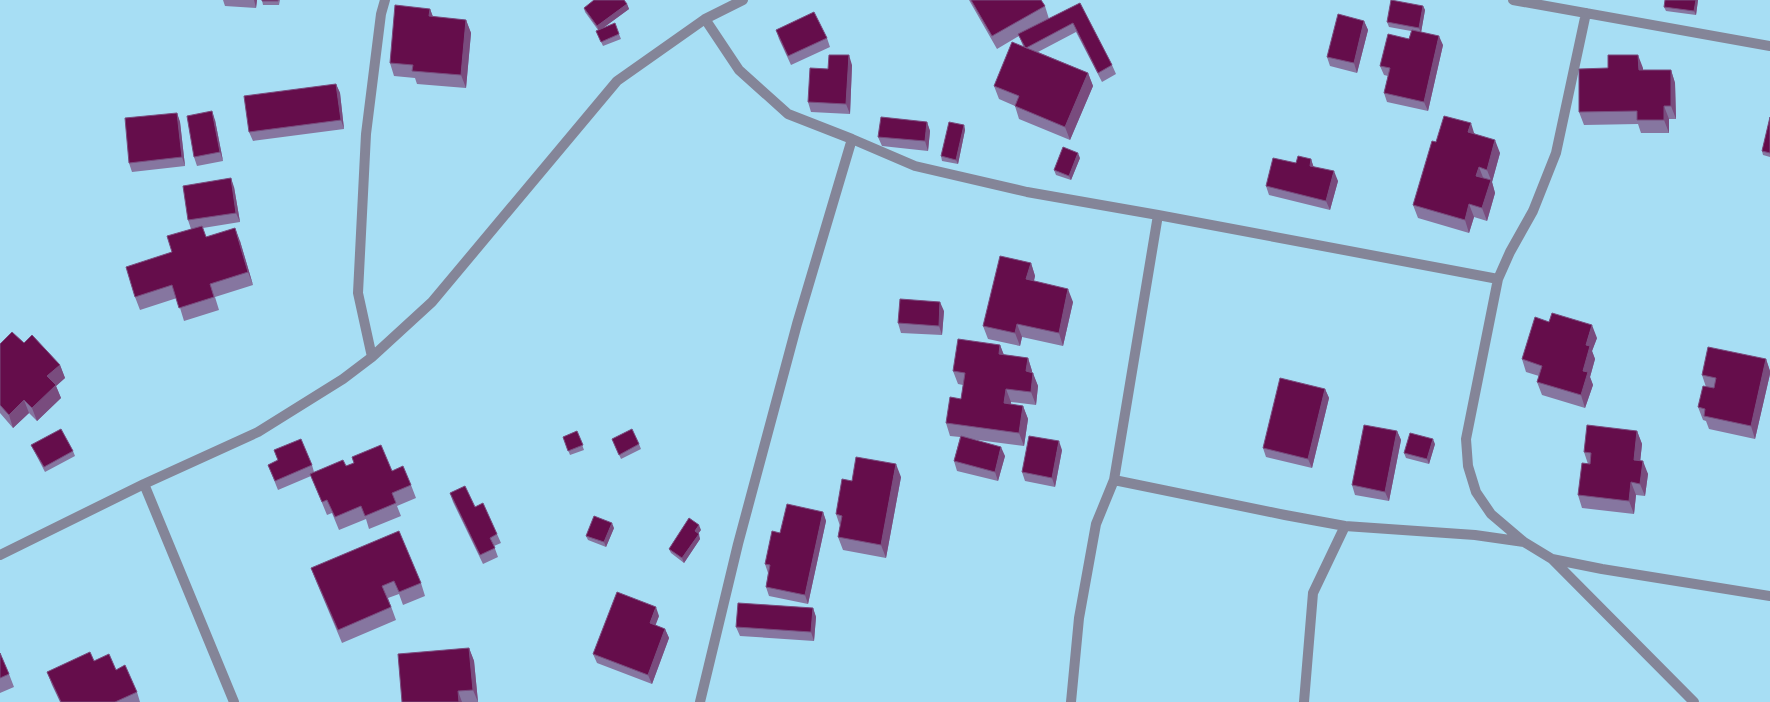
<svg xmlns="http://www.w3.org/2000/svg" width="1770" height="702" font-family="Roboto,sans-serif">
  <style>
    .lines { fill: none; stroke-linecap: round; stroke-linejoin: round }
    .minor { stroke: #848598; stroke-width: 10 }
    .wall { fill: #8676a0 }
    .shaded-wall { fill: #794c7e }
    .building { fill: #650d4b; stroke: #794c7e }
  </style>
  <rect width="100%" height="100%" fill="#a7def4"/>
  <g class="lines">
    <!-- minor -->
    <path class="minor" d="M1513,0L1770,46
      M1586,13L1556,153L1533,211L1510,252L1498,279L1466,439L1468,466L1476,492L1491,514L1524,542L1552,559L1602,569L1770,596
      M705,19L739,70L788,114L852,139L915,166L1027,192L1158,215L1498,279
      M372,357L358,293L366,134L381,14L385,0
      M1114,480L1285,515L1345,526L1475,535L1524,542
      M144,484L234,702
      M0,555L144,484L258,432L343,379L372,357L432,302L617,81L705,19L743,0
      M1552,559L1694,702
      M700,702L738,544L797,324L852,139
      M1071,702L1079,618L1096,524L1114,480L1158,215
      M1304,702L1313,593L1345,526"/>
  </g>
  <!-- wall -->
  <path class="wall" d="M223,0H257L256,8L225,6Z
    M262,0H280L279,5H263Z
    M969,0H1041L1045,6L1049,19L1080,3L1112,65L1116,74L1102,82L1076,32L1038,52L1088,73L1093,86L1070,140L1019,119L1015,106L999,99L994,86L1023,46L1019,36L997,49Z
    M1698,0L1696,15L1666,11L1664,7Z
    M627,4L629,9L603,28L619,34L621,39L603,46L596,31L598,30L585,12L584,8Z
    M1423,6L1425,10L1421,32L1443,45L1428,111L1387,102L1384,93L1388,76L1384,75L1380,66L1409,39L1411,31L1389,27L1387,22Z
    M430,9L433,17L466,20L471,33L466,88L417,84L415,78L394,76L390,63Z
    M1364,21L1368,30L1357,73L1330,66L1327,57Z
    M776,30L827,38L830,47L791,65L779,39Z
    M852,65L850,114L811,112L808,102L828,69Z
    M1643,68V70H1671L1675,83L1676,119H1669V133H1641L1638,124L1584,125L1579,112Z
    M336,84L340,93L344,129L253,141L249,132Z
    M177,113L180,122L185,166L132,172L129,163Z
    M1770,117V157L1763,155L1762,151Z
    M215,120L223,161L197,166L194,157Z
    M927,122L930,131L928,151L882,146L878,137Z
    M964,125L965,130L958,164L942,161L941,156Z
    M1474,133L1500,153L1492,182L1495,193L1487,221L1474,217L1469,233L1418,218L1413,205L1436,142Z
    M1080,158L1071,180L1056,175L1054,170Z
    M1311,159L1313,166L1338,181L1330,210L1269,195L1266,186L1296,163Z
    M234,187L240,222L203,228L206,237L240,241L253,285L215,297L219,310L184,321L177,298L140,310L135,297L191,229L188,220Z
    M1031,263L1035,276L1034,281L1073,302L1063,346L1022,337L1020,346L988,339L983,326Z
    M944,311L942,335L901,333L898,323Z
    M1597,338L1592,351L1595,359L1590,377L1593,385L1585,408L1542,395L1537,382L1539,376L1526,372L1522,359Z
    M24,343L60,365L65,378L56,386L61,398L37,421L29,413L13,428L0,413V344Z
    M1000,345L1004,355L1028,358L1032,371V372L1038,386L1036,405L1011,402V404L1023,406L1028,419L1024,446L970,439L1005,456L998,481L957,471L954,461L960,437L950,436L946,423L961,399L963,385L958,384L953,371Z
    M1766,359L1770,371V374L1755,439L1709,429L1706,421L1703,420L1698,407L1706,387L1702,375Z
    M1325,389L1329,398L1312,468L1266,457L1263,448Z
    M577,431L584,450L570,455L563,437Z
    M1397,431L1401,440L1389,501L1355,495L1352,485Z
    M1637,431L1642,444L1640,461L1648,474L1645,496L1636,495L1634,514L1582,508L1578,495L1588,464L1584,452Z
    M612,439L639,444L641,449L621,459Z
    M1435,444L1429,464L1406,458L1404,453Z
    M31,445L73,451L75,456L45,472L33,449Z
    M274,450L312,465L314,472L346,466L354,463L352,457L392,471L411,485L416,498L397,506L401,516L369,529L366,519L339,530L332,513L327,515L311,476L278,490L268,465L278,461Z
    M1062,450L1055,487L1025,481L1022,472Z
    M901,477L886,558L843,550L838,537L840,526L836,514L852,481Z
    M450,493L475,507L497,534L501,543L494,546L498,557L483,564L453,502Z
    M823,512L826,521L808,604L769,596L766,587L768,573L765,564L780,533Z
    M614,528L606,547L588,540L586,536Z
    M701,530L698,534L700,539L684,563L671,553L669,549Z
    M311,568L421,583L425,596L403,605L399,594L388,598L396,620L342,643L316,581Z
    M813,608L816,617L814,641L740,636L736,627Z
    M659,616L655,625L665,629L669,638L652,684L597,663L593,654Z
    M469,648L474,661L478,702H402Z
    M0,653L9,674L14,687L0,693Z
    M94,661L116,670L137,692L140,702H60L52,685L47,672Z"/>
  <!-- shaded-wall -->
  <path class="shaded-wall" d="M254,0H257L256,8Z
    M1696,0H1698L1696,15L1694,11Z
    M627,4L629,9L599,31L597,26Z
    M1423,6L1425,10L1421,33L1419,28Z
    M430,9L435,22L429,16Z
    M466,20L471,33L466,88L461,75Z
    M1364,21L1368,30L1357,73L1354,63Z
    M1439,36L1443,45L1428,111L1424,102Z
    M849,55L852,65L850,114L846,104Z
    M1638,55L1643,68V83L1639,70Z
    M1671,70L1675,83L1676,119L1671,106Z
    M1088,73L1093,86L1070,140L1065,127Z
    M336,84L340,93L344,129L341,120Z
    M1664,106L1669,119V133L1664,120Z
    M212,111L215,120L223,161L220,152Z
    M177,113L180,122L185,166L182,157Z
    M927,122L930,131L928,151L925,141Z
    M1471,123L1475,136L1468,132Z
    M964,125L965,130L958,164L956,160Z
    M1495,140L1500,153L1492,182L1495,193L1487,221L1482,208L1491,180L1487,170Z
    M1078,153L1080,158L1071,180L1069,176Z
    M1311,159L1314,168L1310,166Z
    M1479,167L1484,180L1476,176Z
    M1334,171L1338,181L1330,210L1326,201Z
    M231,178L234,187L240,222L236,213Z
    M1469,204L1474,217L1469,233L1465,220Z
    M235,228L240,241L253,285L248,272Z
    M1031,263L1035,276L1031,292L1026,279Z
    M1068,289L1073,302L1063,346L1059,333Z
    M940,302L944,311L942,335L939,326Z
    M1017,324L1022,337L1020,346L1015,333Z
    M1592,325L1597,338L1592,351L1595,359L1590,377L1593,385L1585,408L1581,395L1586,345Z
    M1000,345L1005,358L999,354Z
    M1028,358L1032,371L1030,384L1026,371Z
    M1766,359L1770,371V374L1755,439L1751,426Z
    M60,365L65,378L56,386L61,398L37,421L32,408L47,376Z
    M1033,373L1038,386L1036,405L1031,392Z
    M1006,389L1011,402L1009,416L1004,403Z
    M1325,389L1329,398L1312,468L1308,459Z
    M24,400L29,413L13,428L9,415Z
    M1023,406L1028,419L1024,446L1019,433Z
    M1397,431L1401,440L1389,501L1385,492Z
    M1637,431L1642,444L1639,473L1634,460Z
    M1433,439L1435,444L1429,464L1427,459Z
    M1059,441L1062,450L1055,487L1052,478Z
    M1001,447L1005,456L998,481L995,472Z
    M1643,461L1648,474L1645,496L1640,484Z
    M896,464L901,477L886,558L881,545Z
    M1631,482L1636,495L1634,514L1629,501Z
    M823,512L826,521L808,604L805,595Z
    M612,523L614,528L606,547L604,542Z
    M699,525L701,530L696,536L695,531Z
    M699,534L700,539L684,563L682,558Z
    M656,607L659,616L653,632L650,623Z
    M813,608L816,617L814,641L811,632Z
    M665,629L669,638L652,684L648,675Z
    M469,648L474,661L478,702L473,690Z
    M458,691L462,702H459Z"/>
  <!-- building -->
  <path class="building" d="M262,0H278V1H262Z
    M594,0H624L627,4L597,26L584,8Z
    M971,0H1041L1045,6L992,36Z
    M1391,0L1423,6L1419,28L1387,22Z
    M1665,0H1696L1694,11L1664,7Z
    M1080,3L1112,65L1098,73L1073,23L1026,48L1025,47L1018,34Z
    M395,5L430,9L429,16L466,20L461,75L412,71L413,65L390,63Z
    M814,12L827,38L788,56L776,30Z
    M1338,14L1364,21L1354,63L1327,57Z
    M615,23L619,34L601,42L596,31Z
    M1412,30L1439,36L1424,102L1384,93L1390,68L1380,66L1388,34L1409,39Z
    M1012,42L1088,73L1065,127L1015,106L1019,96L994,86Z
    M829,55H849L846,104L808,102L810,68L828,69Z
    M1608,55H1638L1639,70H1671V106H1664V120H1637V111L1579,112V69L1608,68Z
    M336,84L341,120L249,132L244,96Z
    M212,111L220,152L194,157L187,116Z
    M177,113L182,157L129,163L125,118Z
    M1444,116L1471,123L1468,132L1495,140L1487,170L1479,167L1476,176L1491,180L1482,208L1469,204L1465,220L1413,205L1432,141L1436,142Z
    M881,117L927,122L925,141L878,137Z
    M1770,117V153L1762,151Z
    M949,122L964,125L956,160L941,156Z
    M1063,147L1078,153L1069,176L1054,170Z
    M1298,156L1311,159L1310,166L1334,171L1326,201L1266,186L1273,158L1296,163Z
    M231,178L236,213L188,220L183,186Z
    M202,226L206,237L235,228L248,272L210,284L214,297L179,308L172,285L135,297L126,267L172,252L167,236Z
    M1000,256L1031,263L1026,279L1068,289L1059,333L1017,324L1015,333L983,326Z
    M900,299L940,302L939,326L898,323Z
    M1552,313L1592,325L1586,345L1590,346L1583,371L1588,372L1581,395L1537,382L1542,366L1522,359L1535,317L1549,322Z
    M12,332L24,343L32,335L60,365L47,376L56,385L32,408L24,400L9,415L0,405V344Z
    M958,339L1000,345L999,354L1028,358L1026,371L1033,373L1031,392L1006,389L1004,403L1023,406L1019,433L946,423L950,397L961,399L965,373L953,371Z
    M1708,347L1766,359L1751,426L1704,416L1705,409L1698,407L1703,386L1714,388L1716,378L1702,375Z
    M1280,378L1325,389L1308,459L1263,448Z
    M1364,425L1397,431L1385,492L1352,485Z
    M1587,425L1637,431L1634,460L1643,461L1640,484L1631,482L1629,501L1578,495L1582,463L1590,464L1591,453L1584,452Z
    M61,429L73,451L44,467L31,445Z
    M632,429L639,444L619,455L612,439Z
    M577,431L583,445L568,451L563,437Z
    M1410,433L1433,439L1427,459L1404,453Z
    M961,436L1001,447L995,472L954,461Z
    M1029,436L1059,441L1052,478L1022,472Z
    M301,439L312,465L275,481L268,465L278,460L274,450Z
    M381,445L392,471L403,466L411,485L392,493L396,503L365,516L361,506L335,517L327,500L322,502L310,474L343,460L346,466L354,463L352,457Z
    M856,457L896,464L881,545L838,537L842,516L836,514L842,479L852,481Z
    M465,486L475,507L483,503L497,534L490,538L495,548L480,555L450,493Z
    M787,504L823,512L805,595L766,587L770,565L765,564L772,531L780,533Z
    M594,516L612,523L604,542L586,536Z
    M689,518L699,525L695,531L699,534L682,558L669,549Z
    M399,531L421,583L399,592L394,581L382,586L391,607L338,630L311,568Z
    M617,592L656,607L650,623L665,629L648,675L593,654Z
    M738,603L813,608L811,632L736,627Z
    M469,648L473,690L458,691L459,702H402L398,654Z
    M90,652L94,661L109,654L116,670L125,665L137,692L115,702H61L47,672Z
    M0,653L9,674L0,678Z"/>
</svg>
